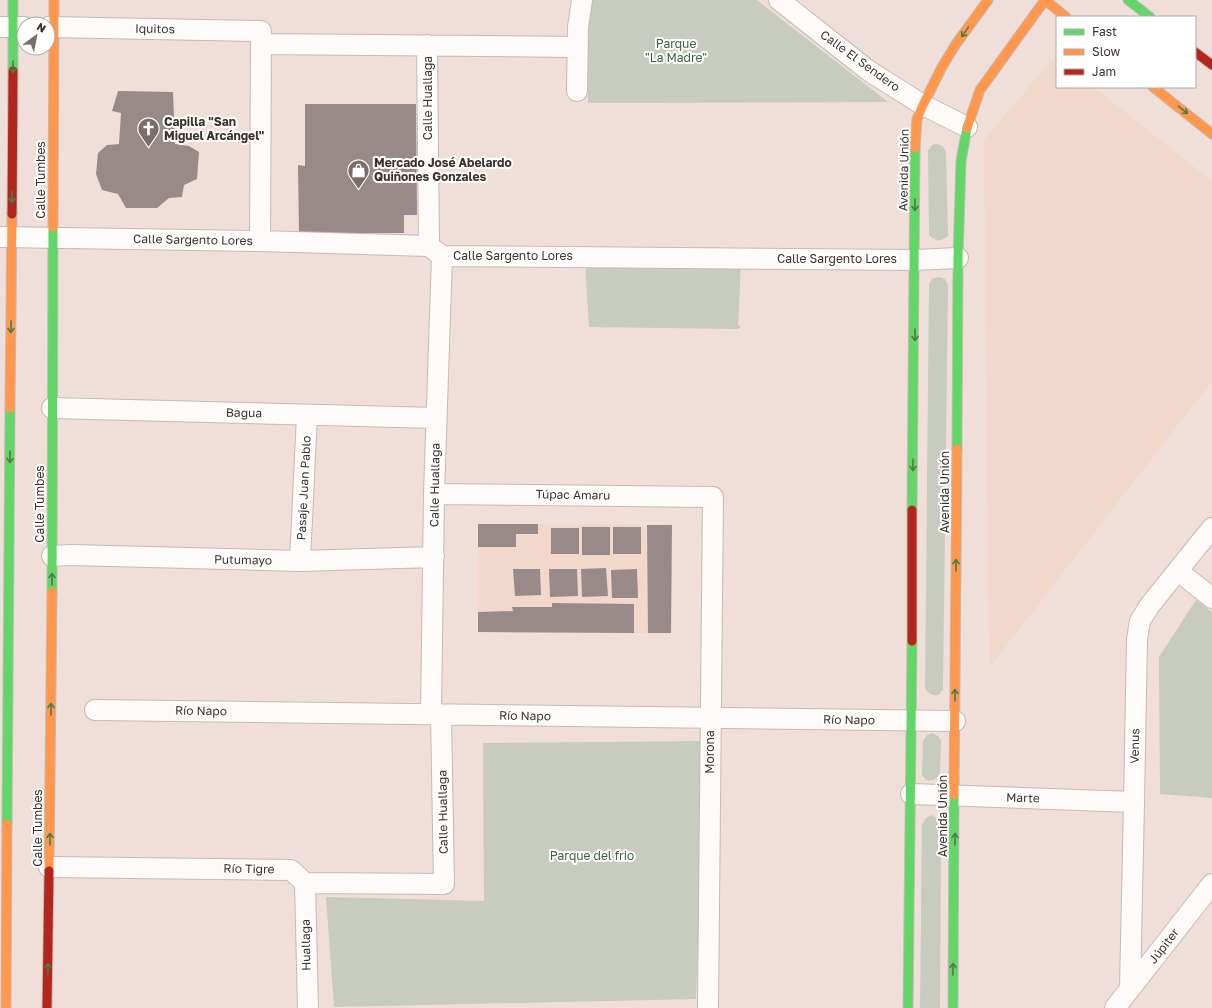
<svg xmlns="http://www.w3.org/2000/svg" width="1212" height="1008" font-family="'Golos Text',sans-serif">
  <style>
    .built { fill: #f2d7cb }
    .green { fill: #c8cbbf }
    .building { fill: #988a89 }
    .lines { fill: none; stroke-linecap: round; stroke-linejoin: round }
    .street-casing { stroke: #c6bab4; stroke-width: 22 }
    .fast-casing { stroke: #c6bab4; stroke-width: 11 }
    .slow-casing { stroke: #c6bab4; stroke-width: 11 }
    .jam-casing { stroke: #c6bab4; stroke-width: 11 }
    .path { stroke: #cac3c1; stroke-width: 2.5; stroke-dasharray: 2 3; stroke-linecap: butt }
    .street { stroke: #fdfaf9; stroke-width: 20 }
    .fast { stroke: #63d668; stroke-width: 9 }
    .slow { stroke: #ff974d; stroke-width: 9 }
    .jam { stroke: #b3261e; stroke-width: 9 }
    .oneway { stroke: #4e7b47 }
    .labels { text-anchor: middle; stroke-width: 4; stroke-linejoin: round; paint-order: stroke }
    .street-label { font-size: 12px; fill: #3c312c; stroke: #fff }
    .park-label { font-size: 12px; fill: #3a623f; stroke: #fff }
    .poi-label { font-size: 12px; font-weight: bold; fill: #3c312c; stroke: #fff; text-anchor: start }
  </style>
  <rect width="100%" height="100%" fill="#efdfd8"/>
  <!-- built -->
  <path class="built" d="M1055,56L1057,57V87H1094L1212,181V381L989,668L984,140Z
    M478,524L672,525L671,633L478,632Z"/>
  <!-- green -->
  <path class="green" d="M590,0H757L888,102L588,103V31Z
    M937,144L943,146L946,152L948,236C940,242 936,242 929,235L928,151L932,145Z
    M741,261L738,329L589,327L585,263Z
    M939,277L945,279L948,285L943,689L939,695C932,696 929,694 925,688L929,284L932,279Z
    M1196,600L1212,612V798L1160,794L1159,657Z
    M932,733L938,736L941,741L940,773C936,780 933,781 926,780L922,775L923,741L927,735Z
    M705,741L696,999L334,1007L326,897L484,901L483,743Z
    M931,815L939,819L941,826L940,1008H920L922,825L926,818Z"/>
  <!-- building -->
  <path class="building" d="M118,91L173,92L175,144L189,146L199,152L197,179L184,185L182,197L169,198L157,208H126L118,194L102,190L96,174L98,153L107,145L119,144L121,113L112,111Z
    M305,104H416L417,215H404V233H299L298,165L305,166Z
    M478,524H538V534H516V547H478Z
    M647,525H672L671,633H648Z
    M582,527H610V555H582Z
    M613,527H641V554H613Z
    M551,528H579V554H551Z
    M606,568L608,596L582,597L581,569Z
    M513,569H540L541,595L515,596Z
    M549,569H577L578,596L550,597Z
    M637,569L638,598H612L611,570Z
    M552,603L634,604V633L478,632V612L513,611L512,607H552Z"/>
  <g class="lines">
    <defs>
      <path id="street" d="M779,0L869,71L923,105L967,127
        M0,27H24
        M48,27L261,31L260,241
        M261,44L578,47
        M427,45L429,246
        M577,91L578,27L582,0
        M0,237L260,241L429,246L442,256L915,260L958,258
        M52,408L436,418
        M434,494L713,497L708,1008
        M52,556L71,555L300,561L434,557
        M300,561L307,415
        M1178,571L1212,598
        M95,710L955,721
        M431,714L434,494L442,256
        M911,794L1134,802
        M49,867L291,870L305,883L444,884L441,715
        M305,883L308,1008
        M1130,989L1134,802L1137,639L1140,621L1150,605L1212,528
        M1115,1008L1212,884"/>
      <path id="fast" d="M1128,0L1150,17
        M13,71V0
        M957,449L958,258L961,161L967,128
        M912,510L915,148
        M52,592L53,227
        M7,824L10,408
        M908,1008L912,641
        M953,1008L954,795"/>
      <path id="slow" d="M1153,87L1212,134
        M967,128L980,90L1045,0L1066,17
        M915,148L917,119L923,105L942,67L956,44L988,0
        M53,227L54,0
        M10,408L12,214
        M954,795L957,449
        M49,871L52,592
        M6,1008L7,824"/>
      <path id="jam" d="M1195,52L1212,65
        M12,214L13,71
        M912,641V510
        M47,1008L49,871"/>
    </defs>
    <!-- street casing -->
    <use href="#street" class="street-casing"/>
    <!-- fast casing -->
    <use href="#fast" class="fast-casing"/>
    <!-- slow casing -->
    <use href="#slow" class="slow-casing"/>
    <!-- jam casing -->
    <use href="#jam" class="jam-casing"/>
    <!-- path -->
    <path class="path" d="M733,327H742"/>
    <!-- street -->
    <use href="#street" class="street"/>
    <!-- fast -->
    <use href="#fast" class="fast"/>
    <!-- slow -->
    <use href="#slow" class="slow"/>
    <!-- jam -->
    <use href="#jam" class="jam"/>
  </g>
  <!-- one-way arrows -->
  <defs><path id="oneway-shaft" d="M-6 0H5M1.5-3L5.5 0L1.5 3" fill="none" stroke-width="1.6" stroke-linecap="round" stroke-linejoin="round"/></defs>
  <g class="oneway">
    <use href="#oneway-shaft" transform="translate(965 32) rotate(125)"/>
    <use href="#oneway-shaft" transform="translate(13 67) rotate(90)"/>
    <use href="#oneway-shaft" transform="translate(1183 110) rotate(39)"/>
    <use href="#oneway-shaft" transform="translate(12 197) rotate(90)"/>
    <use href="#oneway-shaft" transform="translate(915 205) rotate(90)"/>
    <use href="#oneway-shaft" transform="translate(11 327) rotate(91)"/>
    <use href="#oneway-shaft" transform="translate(915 335) rotate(90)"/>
    <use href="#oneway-shaft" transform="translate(10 457) rotate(91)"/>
    <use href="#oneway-shaft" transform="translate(913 465) rotate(90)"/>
    <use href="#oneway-shaft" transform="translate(956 565) rotate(-90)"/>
    <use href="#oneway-shaft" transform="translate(52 579) rotate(-90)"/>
    <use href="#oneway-shaft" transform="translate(955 695) rotate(-90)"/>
    <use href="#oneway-shaft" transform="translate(51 709) rotate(-90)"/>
    <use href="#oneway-shaft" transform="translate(50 839) rotate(-90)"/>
    <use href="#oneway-shaft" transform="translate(955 839) rotate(-89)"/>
    <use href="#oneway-shaft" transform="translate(48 969) rotate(-89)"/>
    <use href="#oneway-shaft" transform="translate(953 969) rotate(-89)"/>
  </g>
  <!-- icons -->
  <defs>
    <symbol id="church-pin" viewBox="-11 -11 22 30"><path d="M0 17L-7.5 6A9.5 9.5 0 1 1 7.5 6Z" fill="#7b6e68" stroke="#fff"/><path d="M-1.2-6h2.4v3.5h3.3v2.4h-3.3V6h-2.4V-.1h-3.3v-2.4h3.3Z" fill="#fff"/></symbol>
    <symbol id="shop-pin" viewBox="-11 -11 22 30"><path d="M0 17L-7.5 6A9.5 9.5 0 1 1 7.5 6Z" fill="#7b6e68" stroke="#fff"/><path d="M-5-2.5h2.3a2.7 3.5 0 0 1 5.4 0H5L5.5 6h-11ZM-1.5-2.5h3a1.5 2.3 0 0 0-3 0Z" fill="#fff"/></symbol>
  </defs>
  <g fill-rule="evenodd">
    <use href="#church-pin" x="136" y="116" width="25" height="34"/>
    <use href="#shop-pin" x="346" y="158" width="25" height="34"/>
  </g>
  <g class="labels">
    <!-- street labels -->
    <g class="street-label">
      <text transform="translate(155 29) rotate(1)" y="4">Iquitos</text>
      <text transform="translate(860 61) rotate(36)" y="4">Calle El Sendero</text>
      <text transform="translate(428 98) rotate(-90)" y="4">Calle Huallaga</text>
      <text transform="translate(904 170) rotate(-89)" y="4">Avenida Unión</text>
      <text transform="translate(41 180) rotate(-90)" y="4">Calle Tumbes</text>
      <text transform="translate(193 240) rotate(1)" y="4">Calle Sargento Lores</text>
      <text x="513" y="260">Calle Sargento Lores</text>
      <text x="837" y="263">Calle Sargento Lores</text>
      <text transform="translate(244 413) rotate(1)" y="4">Bagua</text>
      <text transform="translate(435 485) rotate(-89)" y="4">Calle Huallaga</text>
      <text transform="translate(304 488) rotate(-87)" y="4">Pasaje Juan Pablo</text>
      <text transform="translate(945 492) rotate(-90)" y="4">Avenida Unión</text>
      <text transform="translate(573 495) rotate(1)" y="4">Túpac Amaru</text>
      <text transform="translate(40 504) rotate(-90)" y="4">Calle Tumbes</text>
      <text transform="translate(243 560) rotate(1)" y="4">Putumayo</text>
      <text transform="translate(201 711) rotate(1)" y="4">Río Napo</text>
      <text transform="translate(525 716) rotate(1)" y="4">Río Napo</text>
      <text transform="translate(849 720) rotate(1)" y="4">Río Napo</text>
      <text transform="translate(1135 746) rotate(-89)" y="4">Venus</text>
      <text transform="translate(710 752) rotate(-90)" y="4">Morona</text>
      <text transform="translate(1023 798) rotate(2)" y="4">Marte</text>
      <text transform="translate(443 812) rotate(-91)" y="4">Calle Huallaga</text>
      <text transform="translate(943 816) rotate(-90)" y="4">Avenida Unión</text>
      <text transform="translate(38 828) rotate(-90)" y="4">Calle Tumbes</text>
      <text transform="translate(249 869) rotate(1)" y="4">Río Tigre</text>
      <text transform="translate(306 945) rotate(-91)" y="4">Huallaga</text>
      <text transform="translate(1164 946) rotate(-52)" y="4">Júpiter</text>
    </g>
    <!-- park labels -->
    <g class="park-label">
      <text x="676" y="48">Parque<tspan x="676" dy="14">"La Madre"</tspan></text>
      <text x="592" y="860">Parque del frio</text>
    </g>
    <!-- poi labels -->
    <g class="poi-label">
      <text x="164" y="126">Capilla "San<tspan x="164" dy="14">Miguel Arcángel"</tspan></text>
      <text x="374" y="167">Mercado José Abelardo<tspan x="374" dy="14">Quiñones Gonzales</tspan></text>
    </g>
  </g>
  <!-- legend -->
  <rect x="1056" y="16" width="140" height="72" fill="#ffffff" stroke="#b1adab"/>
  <rect x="1064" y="29" width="20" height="6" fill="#63d668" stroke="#b1adab"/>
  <text x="1092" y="36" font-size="12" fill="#3c312c">Fast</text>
  <rect x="1064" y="49" width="20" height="6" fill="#ff974d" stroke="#b1adab"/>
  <text x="1092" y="56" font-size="12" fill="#3c312c">Slow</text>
  <rect x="1064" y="69" width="20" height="6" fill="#b3261e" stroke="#b1adab"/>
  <text x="1092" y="76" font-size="12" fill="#3c312c">Jam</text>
  <!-- north arrow -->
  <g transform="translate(36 36) rotate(32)"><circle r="19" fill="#ffffff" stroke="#b1adab"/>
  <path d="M0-3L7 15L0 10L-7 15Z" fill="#7b6e68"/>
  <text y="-6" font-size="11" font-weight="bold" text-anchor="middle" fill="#3c312c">N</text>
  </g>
</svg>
